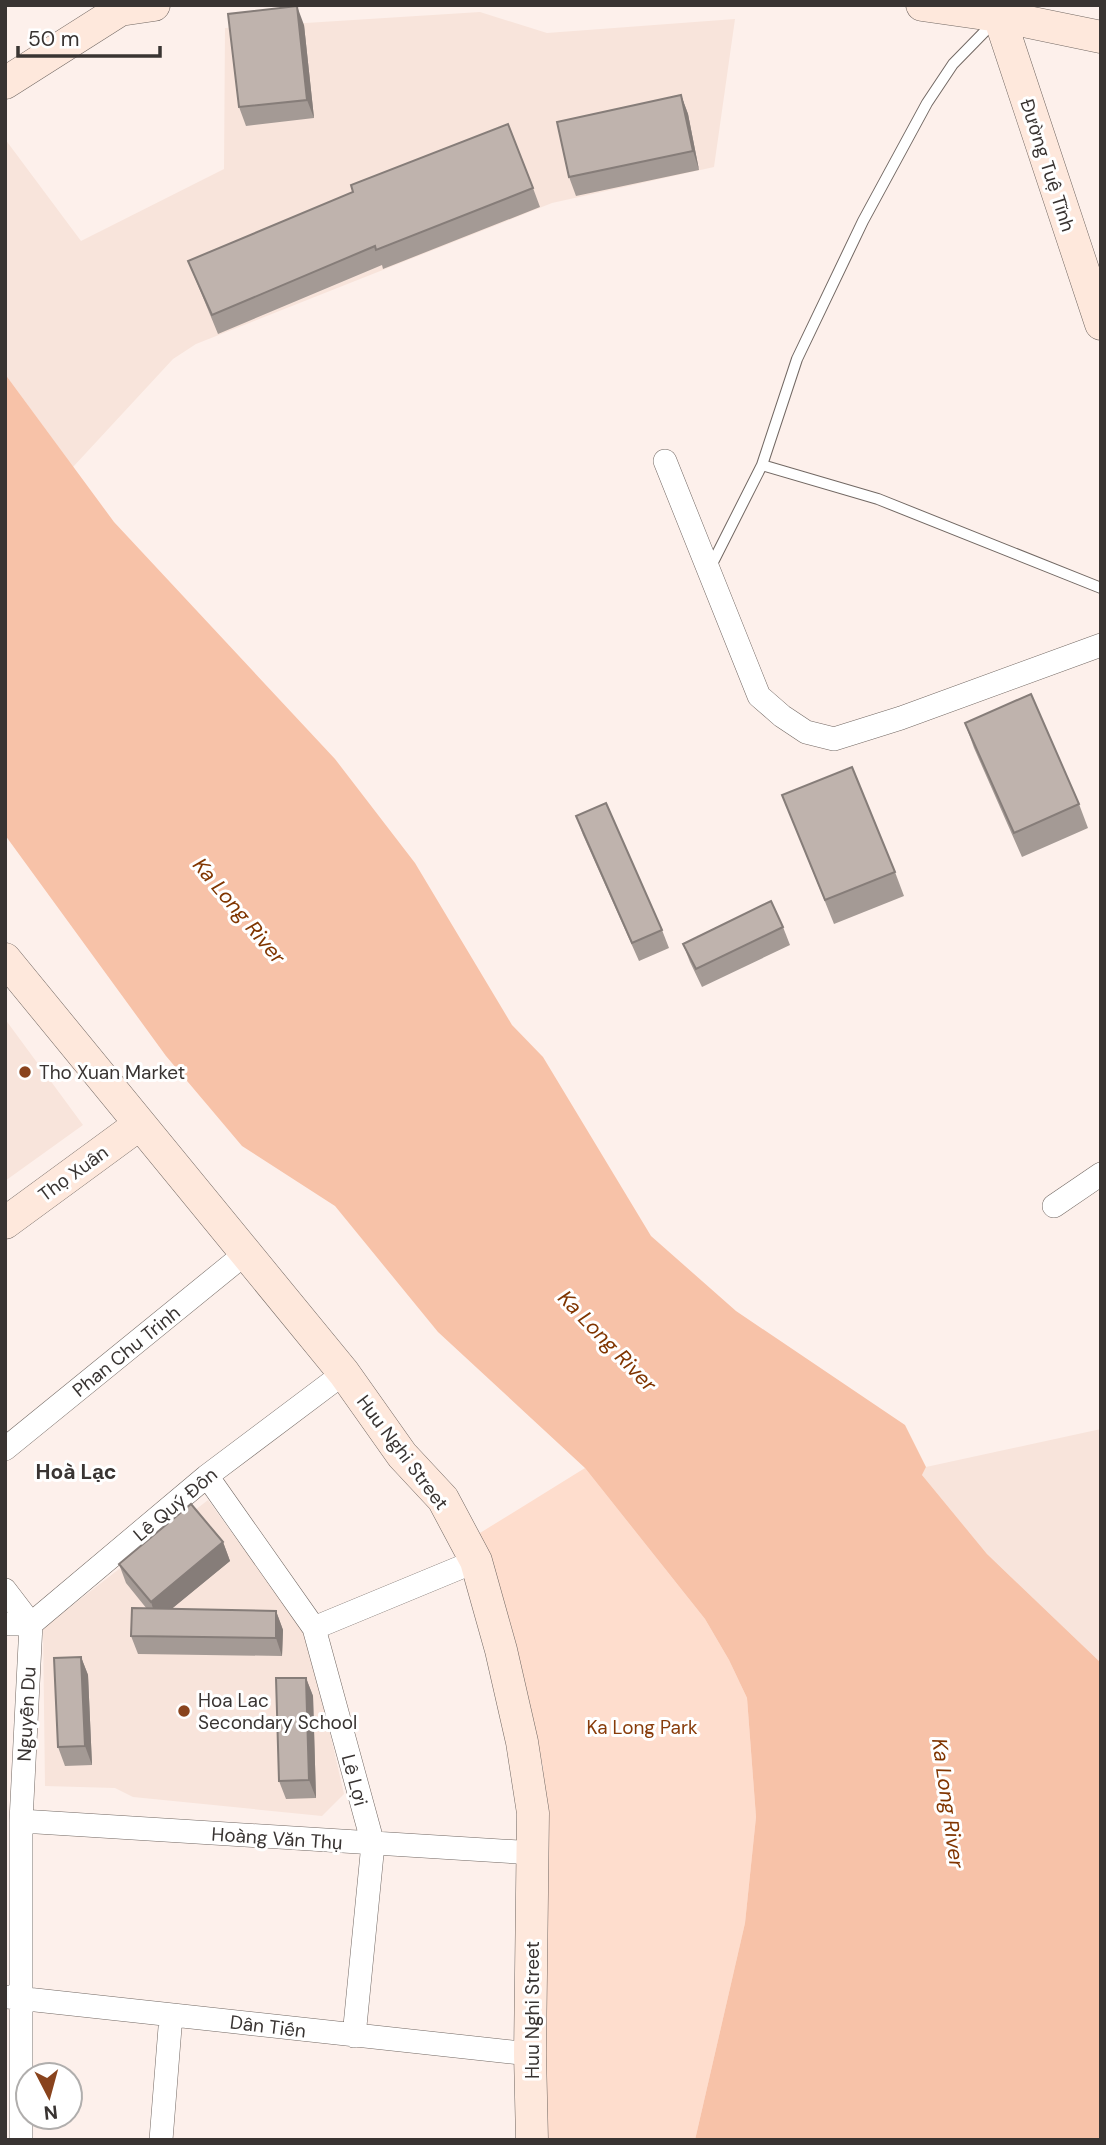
<svg xmlns="http://www.w3.org/2000/svg" width="1106" height="2145" font-family="'DM Sans',sans-serif">
  <style>
    .built { fill: #f8e4db }
    .green { fill: #feddcd }
    .water { fill: #f7c2a8 }
    .lines { fill: none; stroke-linecap: round; stroke-linejoin: round }
    .lane-casing { stroke: #726863; stroke-width: 12 }
    .street-casing { stroke: #726863; stroke-width: 24 }
    .secondary-casing { stroke: #726863; stroke-width: 33 }
    .lane { stroke: #fff; stroke-width: 10 }
    .street { stroke: #fff; stroke-width: 23 }
    .secondary { stroke: #fee8dc; stroke-width: 32 }
    .wall { fill: #a49a95 }
    .shaded-wall { fill: #867d79 }
    .building { fill: #bfb3ad; stroke: #867d79; stroke-width: 2 }
    .poi-dot { fill: #89431d; stroke: #fff; stroke-width: 2.5 }
    .labels { text-anchor: middle; stroke-width: 6; stroke-linejoin: round; paint-order: stroke }
    .street-label { font-size: 19px; fill: #393432; stroke: #fff }
    .poi-label { font-size: 19px; fill: #393432; stroke: #fff; text-anchor: start }
    .park-label { font-size: 19px; fill: #883c0b; stroke: #fff }
    .water-label { font-size: 21px; font-style: italic; fill: #803500; stroke: #fff }
    .neighbourhood-label { font-size: 21px; font-weight: bold; fill: #393432; stroke: #fff }
  </style>
  <rect width="100%" height="100%" fill="#fdf0eb"/>
  <!-- built -->
  <path class="built" d="M480,12L547,33L735,19L714,167L552,203L196,344L173,359L73,467L5,374V139L81,241L224,169L225,28Z
    M5,1019L83,1125L5,1181Z
    M1101,1429V1663L987,1554L922,1475L926,1467Z
    M208,1500L308,1637L344,1794L322,1816L133,1797L115,1788L45,1786L43,1628Z"/>
  <!-- green -->
  <path class="green" d="M585,1468L705,1619L729,1660L747,1698L756,1817L745,1923L695,2140H526L544,1828L543,1766L506,1650L467,1541Z"/>
  <!-- water -->
  <path class="water" d="M5,374L114,522L335,759L415,863L512,1025L543,1057L651,1236L736,1311L905,1425L926,1467L922,1475L987,1554L1101,1663V2140H695L745,1923L756,1817L747,1698L729,1660L705,1619L585,1468L438,1332L335,1206L242,1146L166,1056L5,835Z"/>
  <g class="lines">
    <defs>
      <path id="lane" d="M762,465L878,499L1101,588
        M710,568L762,465L797,359L863,221L927,103L953,64L995,21"/>
      <path id="street" d="M665,461L759,696L782,716L806,732L834,739L901,718L1101,645
        M1054,1206L1101,1174
        M5,1449L246,1253
        M207,1476L314,1628L373,1844L354,2036
        M5,1590L31,1624L21,1821V2140
        M5,1624H31L207,1476L344,1373
        M314,1628L476,1561
        M21,1821L534,1853
        M8,1997L530,2054
        M161,2140L171,2015"/>
      <path id="secondary" d="M922,5L999,16L1101,37
        M999,5V16L1101,324
        M5,83L120,10L154,5
        M5,959L344,1373L402,1455L443,1499L476,1561L501,1650L522,1742L533,1813L530,2054L532,2140
        M5,1223L140,1124"/>
    </defs>
    <!-- lane casing -->
    <use href="#lane" class="lane-casing"/>
    <!-- street casing -->
    <use href="#street" class="street-casing"/>
    <!-- secondary casing -->
    <use href="#secondary" class="secondary-casing"/>
    <!-- lane -->
    <use href="#lane" class="lane"/>
    <!-- street -->
    <use href="#street" class="street"/>
    <!-- secondary -->
    <use href="#secondary" class="secondary"/>
  </g>
  <!-- wall -->
  <path class="wall" d="M304,25L314,118L246,126L239,107Z
    M681,95L688,114L699,170L576,196L569,177Z
    M533,188L540,207L383,269L382,265L218,334L188,261Z
    M965,723L1079,804L1088,828L1022,857L974,748Z
    M782,795L895,872L904,896L834,924Z
    M576,816L662,930L669,948L639,961L583,835Z
    M783,927L790,945L702,987L690,962L683,944Z
    M223,1542L230,1561L171,1609L276,1611L283,1630L282,1656L138,1654L131,1636L147,1609L126,1583L119,1564Z
    M81,1657L88,1675L92,1765L65,1766L58,1747Z
    M306,1678L313,1696L316,1798L286,1799L279,1781Z"/>
  <!-- shaded-wall -->
  <path class="shaded-wall" d="M297,6L304,25L314,118L307,100Z
    M681,95L688,114L699,170L693,151Z
    M223,1542L230,1561L157,1621L151,1602Z
    M276,1611L283,1630L282,1656L276,1638Z
    M81,1657L88,1675L92,1765L85,1746Z
    M306,1678L313,1696L316,1798L309,1780Z"/>
  <!-- building -->
  <path class="building" d="M297,6L307,100L239,107L228,14Z
    M681,95L693,151L569,177L557,122Z
    M508,124L533,188L376,250L375,246L212,315L188,261L353,192L351,185Z
    M1031,694L1079,804L1014,833L965,723Z
    M852,767L895,872L825,900L782,795Z
    M606,803L662,930L632,943L576,816Z
    M771,901L783,927L696,969L683,944Z
    M191,1504L223,1542L151,1602L119,1564Z
    M132,1608L276,1611V1638L131,1636Z
    M81,1657L85,1746L58,1747L54,1658Z
    M276,1678H306L309,1780L279,1781Z"/>
  <!-- markers -->
  <g class="poi-dot">
    <circle cx="25" cy="1072" r="7"/>
    <circle cx="184" cy="1711" r="7"/>
  </g>
  <g class="labels">
    <!-- street labels -->
    <g class="street-label">
      <text transform="translate(1048 165) rotate(72)" y="7">Đường Tuệ Tĩnh</text>
      <text transform="translate(73 1173) rotate(-36)" y="7">Thọ Xuân</text>
      <text transform="translate(126 1351) rotate(-39)" y="7">Phan Chu Trinh</text>
      <text transform="translate(403 1452) rotate(53)" y="7">Huu Nghi Street</text>
      <text transform="translate(175 1504) rotate(-40)" y="7">Lê Quý Đôn</text>
      <text transform="translate(26 1714) rotate(-87)" y="7">Nguyễn Du</text>
      <text transform="translate(355 1780) rotate(75)" y="7">Lê Lợi</text>
      <text transform="translate(277 1838) rotate(4)" y="7">Hoàng Văn Thụ</text>
      <text transform="translate(532 2010) rotate(-90)" y="7">Huu Nghi Street</text>
      <text transform="translate(268 2026) rotate(7)" y="7">Dân Tiến</text>
    </g>
    <!-- poi labels -->
    <g class="poi-label">
      <text x="39" y="1079">Tho Xuan Market</text>
      <text x="198" y="1707">Hoa Lac<tspan x="198" dy="22">Secondary School</tspan></text>
    </g>
    <!-- park labels -->
    <g class="park-label">
      <text x="642" y="1734">Ka Long Park</text>
    </g>
    <!-- water labels -->
    <g class="water-label">
      <text transform="translate(239 911) rotate(50)" y="7">Ka Long River</text>
      <text transform="translate(607 1341) rotate(46)" y="7">Ka Long River</text>
      <text transform="translate(948 1803) rotate(82)" y="7">Ka Long River</text>
    </g>
    <!-- neighbourhood labels -->
    <g class="neighbourhood-label">
      <text x="76" y="1479">Hoà Lạc</text>
    </g>
  </g>
  <!-- border -->
  <rect width="1106" height="2145" fill="none" stroke="#393432" stroke-width="14"/>
  <!-- north arrow -->
  <g transform="translate(49 2096) rotate(174)"><circle r="33" fill="#ffffff" stroke="#b0aead" stroke-width="2"/>
  <path d="M0-5L12 26L0 18L-12 26Z" fill="#89431d"/>
  <text y="-10" font-size="19" font-weight="bold" text-anchor="middle" fill="#393432">N</text>
  </g>
  <!-- scale -->
  <path d="M18 46v10h142v-10" fill="none" stroke="#393432" stroke-width="3.5"/>
  <text x="28" y="46" font-size="21" fill="#393432" stroke="#ffffff" stroke-width="5" paint-order="stroke">50 m</text>
</svg>
